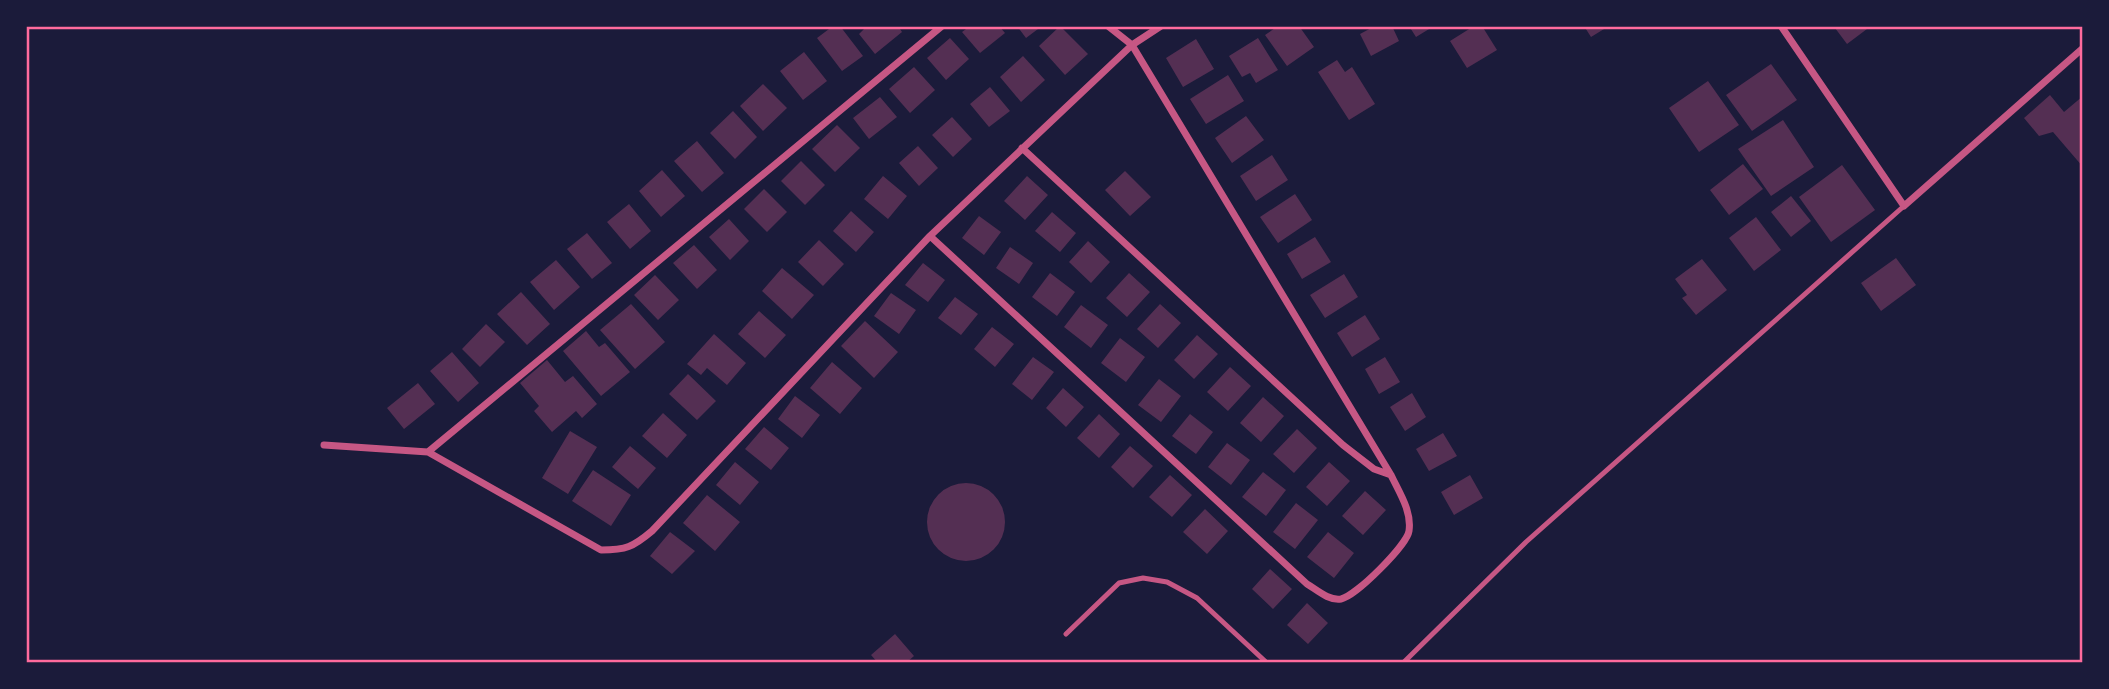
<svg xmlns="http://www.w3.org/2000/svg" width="2109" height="689" font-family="'Sofia Sans Condensed',sans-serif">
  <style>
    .building { fill: #542f53 }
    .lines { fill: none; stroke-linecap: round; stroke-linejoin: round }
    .service { stroke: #c65784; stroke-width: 5 }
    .minor { stroke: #c65784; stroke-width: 7 }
    .neatline { fill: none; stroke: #ff6b9d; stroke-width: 2.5 }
  </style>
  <rect width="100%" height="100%" fill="#1b1b3a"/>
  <!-- building -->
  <path class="building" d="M833,26H840L863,56L842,71L817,38Z
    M862,26H898L902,32L875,54L859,34L864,29Z
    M970,26H999L1005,33L980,53L962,32Z
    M1017,26H1042L1026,38Z
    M1060,26L1088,54L1065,75L1039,46Z
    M1278,26H1299L1314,47L1287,66L1265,35Z
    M1375,26H1392L1399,41L1371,56L1360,34Z
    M1409,26H1434L1416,37Z
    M1474,26H1482L1497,50L1467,68L1450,41Z
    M1584,26H1609L1591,37Z
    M1837,26H1871L1847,44L1835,28Z
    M950,38L969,59L946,80L927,58Z
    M1258,38L1278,70L1256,83L1250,73L1242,77L1229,56Z
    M1196,39L1214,69L1183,87L1166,58Z
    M804,52L827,81L803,100L780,71Z
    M1023,56L1045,80L1021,102L1000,77Z
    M1337,60L1345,72L1352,67L1375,104L1349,120L1318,72Z
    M1771,64L1797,100L1752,131L1726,95Z
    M914,67L935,90L910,113L889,89Z
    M1228,75L1244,101L1206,124L1190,99Z
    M1708,81L1739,125L1699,152L1669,108Z
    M763,84L787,108L763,131L740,106Z
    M990,87L1010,111L989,127L970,104Z
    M2050,95L2064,112L2083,96V167L2053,132L2039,136L2024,118Z
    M880,97L897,117L869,139L853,118Z
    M733,111L757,137L735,159L710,133Z
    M1246,116L1264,140L1232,163L1215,138Z
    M952,117L972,139L953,157L932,135Z
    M1783,120L1814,167L1771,196L1738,149Z
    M837,125L860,148L835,172L812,149Z
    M697,141L724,173L702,192L674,161Z
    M918,146L938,168L919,186L899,163Z
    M1272,155L1288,180L1256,201L1240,176Z
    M801,161L825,185L805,205L781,181Z
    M1743,164L1763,189L1729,215L1710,190Z
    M1842,165L1875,210L1831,242L1799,197Z
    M662,170L685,196L661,217L639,191Z
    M1125,171L1151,197L1130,216L1105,190Z
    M883,176L907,196L888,219L864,199Z
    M1027,176L1048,195L1025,220L1004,201Z
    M764,189L787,212L767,232L744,209Z
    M1295,194L1312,220L1278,243L1260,217Z
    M1791,196L1811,221L1791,237L1771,212Z
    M629,204L651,231L630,249L607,222Z
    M851,211L874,232L856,252L833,231Z
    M1052,212L1076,233L1060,252L1035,231Z
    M979,216L1001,232L984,255L962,238Z
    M1756,217L1781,250L1754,271L1729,238Z
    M729,219L749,241L730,260L709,237Z
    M587,233L612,263L592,279L567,249Z
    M1315,237L1331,262L1302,279L1287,254Z
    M819,240L844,264L823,286L798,262Z
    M1088,241L1110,262L1091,283L1069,262Z
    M694,245L717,270L697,289L673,263Z
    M1010,247L1033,263L1019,284L996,268Z
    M1896,258L1916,285L1881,311L1861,283Z
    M1702,259L1727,290L1696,315L1682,298L1687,295L1675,279Z
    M556,260L580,287L554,310L530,282Z
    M923,263L945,280L928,302L905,285Z
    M782,268L814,295L792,319L762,291Z
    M1050,273L1075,292L1057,316L1032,297Z
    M1129,273L1150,292L1127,317L1106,298Z
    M1344,274L1358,297L1325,318L1310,295Z
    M655,275L679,300L658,320L634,295Z
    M521,292L550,324L527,345L497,314Z
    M891,293L916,310L899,334L874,316Z
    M955,297L978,314L961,335L938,318Z
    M631,304L665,342L635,369L600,330Z
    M1160,304L1181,323L1158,348L1137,329Z
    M1081,305L1108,325L1091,348L1064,327Z
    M759,311L786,335L765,358L738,334Z
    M1365,315L1380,339L1352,357L1337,333Z
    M865,321L898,352L874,378L841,346Z
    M486,324L505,342L480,367L462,349Z
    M992,327L1014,344L995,367L974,349Z
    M586,331L599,347L605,343L630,372L601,396L563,351Z
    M714,334L746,363L727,385L707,368L701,375L687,364Z
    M1197,335L1218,354L1194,379L1174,360Z
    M1120,338L1145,357L1126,382L1101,363Z
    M452,352L479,383L458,402L430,371Z
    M1033,357L1054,372L1032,400L1012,384Z
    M1385,357L1400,382L1379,394L1365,369Z
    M547,360L565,382L573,376L597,404L582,418L576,411L552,432L534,411L539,406L520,383Z
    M832,362L862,388L840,414L810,388Z
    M1230,367L1251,386L1228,411L1207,392Z
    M688,374L716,401L697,420L669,394Z
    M1159,379L1181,396L1161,422L1138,405Z
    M418,383L435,404L404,429L387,408Z
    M1063,388L1084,407L1066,427L1046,408Z
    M1412,393L1426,417L1405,431L1390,407Z
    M795,396L820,415L802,438L778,419Z
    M1263,397L1284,416L1261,442L1240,423Z
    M663,413L687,435L667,458L642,436Z
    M1099,414L1120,434L1099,458L1077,438Z
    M1190,414L1213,432L1196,454L1172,436Z
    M764,427L789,448L771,470L745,449Z
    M1297,429L1317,448L1294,473L1273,454Z
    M570,431L597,447L568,494L542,478Z
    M1443,433L1457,456L1429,471L1416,449Z
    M1227,443L1250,460L1231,485L1208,467Z
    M630,446L656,468L638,489L612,467Z
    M1130,446L1153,466L1133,488L1111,467Z
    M735,462L759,482L740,505L716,485Z
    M1329,462L1350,481L1327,506L1306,487Z
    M593,470L631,495L611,526L572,501Z
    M1263,472L1286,490L1266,516L1242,497Z
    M1170,475L1192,495L1172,517L1149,497Z
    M1470,475L1483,498L1454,515L1441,492Z
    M927 522a39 39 0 1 1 78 0a39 39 0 1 1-78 0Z
    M1365,491L1386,510L1363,535L1342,516Z
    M707,495L740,522L715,551L683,523Z
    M1296,503L1318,520L1295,549L1273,532Z
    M1205,509L1228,531L1207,554L1183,532Z
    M670,532L695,551L672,574L650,556Z
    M1328,532L1354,553L1334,578L1307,557Z
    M1270,569L1292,589L1273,609L1252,589Z
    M1307,603L1328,623L1308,644L1287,625Z
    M895,634L914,656L906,663H878L871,655Z"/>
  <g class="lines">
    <!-- service -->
    <path class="service" d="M1066,634L1119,583L1143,578L1167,582L1197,598L1267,663
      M1403,663L1526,542L1904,206"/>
    <!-- minor -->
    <path class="minor" d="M1781,26L1904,206L2083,48
      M1022,148L1343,445L1374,469L1391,475
      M930,236L1307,584C1317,590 1329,601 1341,599C1356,596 1407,545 1409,531C1412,511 1399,492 1391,475L1132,45L1108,26
      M324,445L428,452L601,550C626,550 633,547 652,531L930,236L1132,45L1161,26
      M428,452L942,26"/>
  </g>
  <!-- border -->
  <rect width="2109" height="689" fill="none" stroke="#1b1b3a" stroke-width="56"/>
  <rect x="28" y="28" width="2053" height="633" class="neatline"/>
</svg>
